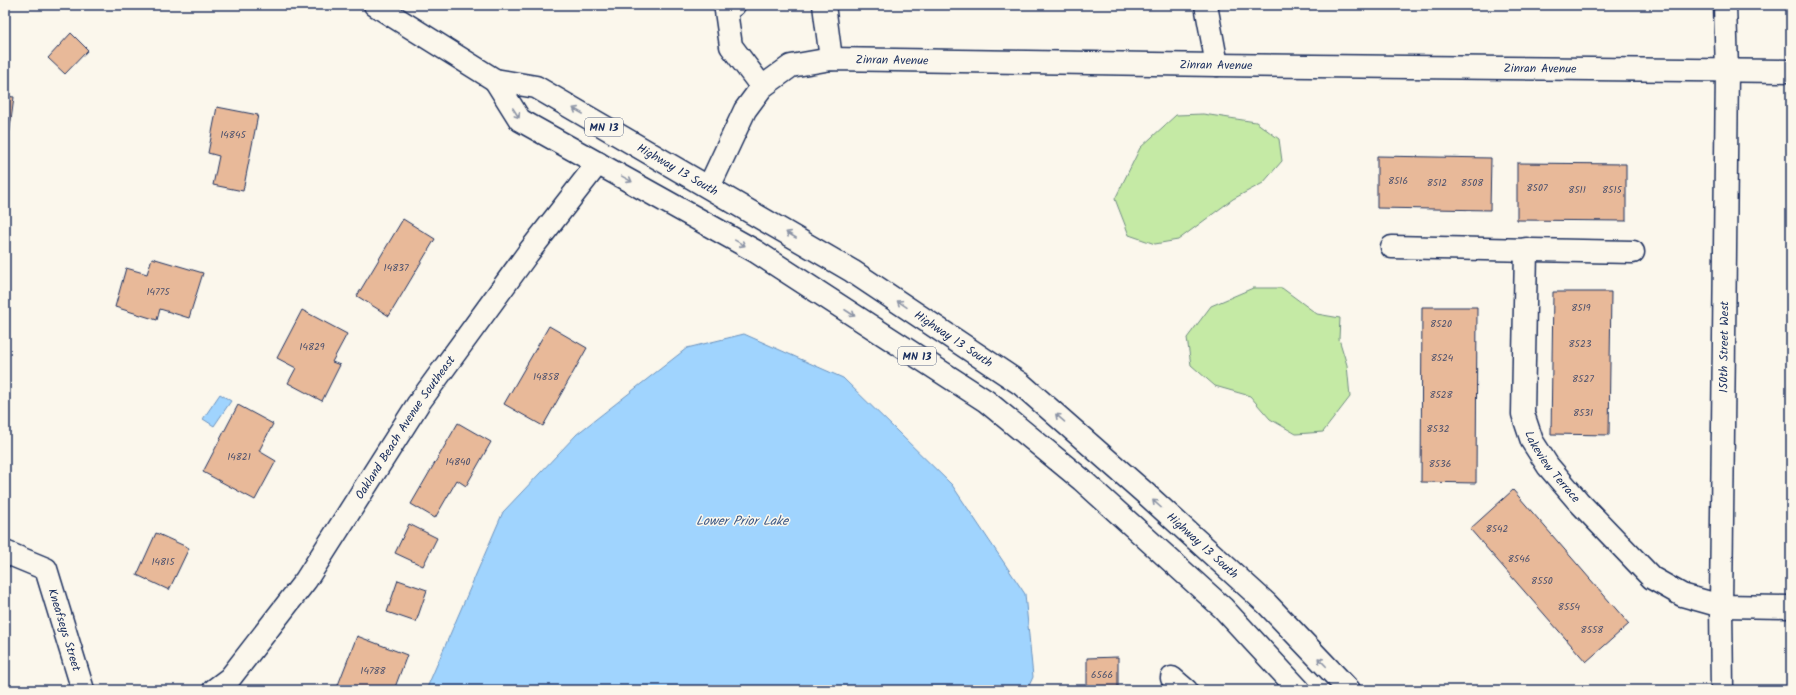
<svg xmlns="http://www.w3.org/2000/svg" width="1796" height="695" font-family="Kalam,sans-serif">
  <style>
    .green { fill: #c5eaa5; stroke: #708c82 }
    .water { fill: #a0d4fe; stroke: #6b92be }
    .building { fill: #e8b999; stroke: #1b2f5e }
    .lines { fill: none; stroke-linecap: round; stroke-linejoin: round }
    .minor-casing { stroke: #1b2f5e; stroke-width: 25 }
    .major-casing { stroke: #1b2f5e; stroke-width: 25 }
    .minor { stroke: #fbf7ec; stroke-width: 22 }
    .major { stroke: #fbf7ec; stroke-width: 22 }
    .oneway { stroke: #8b93a5 }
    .labels { text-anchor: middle; stroke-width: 3; stroke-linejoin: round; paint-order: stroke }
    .number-label { font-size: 10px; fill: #4e526d }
    .shield { fill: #fbf7ec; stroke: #5e6b89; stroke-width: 1 }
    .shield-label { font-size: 11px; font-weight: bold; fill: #1b2f5e }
    .street-label { font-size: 12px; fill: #1b2f5e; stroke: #fbf7ec }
    .water-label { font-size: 13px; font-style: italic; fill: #3c5886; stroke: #fbf7ec }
  </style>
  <rect width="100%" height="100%" fill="#fbf7ec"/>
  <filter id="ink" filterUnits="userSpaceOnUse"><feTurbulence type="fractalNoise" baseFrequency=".025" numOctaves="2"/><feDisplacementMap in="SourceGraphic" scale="8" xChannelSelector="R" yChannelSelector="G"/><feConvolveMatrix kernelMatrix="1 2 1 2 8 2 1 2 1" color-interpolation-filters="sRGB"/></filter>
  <g filter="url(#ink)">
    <!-- green -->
    <path class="green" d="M1203,114L1256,122L1279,139L1282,161L1263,183L1233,199L1178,240L1155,244L1129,235L1115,199L1140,148L1176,115Z
      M1253,288H1282L1317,314L1340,318L1339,339L1347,365L1350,397L1323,432L1296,434L1270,419L1250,396L1215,386L1191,365L1187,338L1211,306Z"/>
    <!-- water -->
    <path class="water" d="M744,334L843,378L952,485L1025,594L1033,677L1027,690H426L503,512L577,434L687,348Z
      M220,394L231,401L214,426L203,419Z"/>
    <!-- building -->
    <path class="building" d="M71,33L88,50L65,74L48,58Z
      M5,96L14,97L7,152L5,151Z
      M217,107L258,115L243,191L213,185L219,156L208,153Z
      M1377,156L1491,158L1490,210L1377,208Z
      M1517,163L1626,164V221L1517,220Z
      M403,219L435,239L389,316L357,296Z
      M152,258L203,273L189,318L160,309L157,320L115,307L126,268L147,274Z
      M1553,292H1611L1609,435L1551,434Z
      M1422,307H1477L1476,483L1421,482Z
      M302,310L347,334L332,362L340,365L322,401L288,383L296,368L277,358Z
      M549,326L587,348L543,426L504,404Z
      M238,405L273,424L259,451L276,461L255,500L203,472Z
      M458,423L491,442L466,486L457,480L435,518L411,504Z
      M1513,490L1629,624L1586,662L1470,529Z
      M409,524L437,538L423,566L395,553Z
      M156,533L189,548L169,590L137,575Z
      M398,580L427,590L416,622L387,612Z
      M357,636L407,655L394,690H352L338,685Z
      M1118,657V690H1087V658Z"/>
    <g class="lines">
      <defs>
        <g id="minor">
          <path d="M734,5L726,11L731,46L762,87"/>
          <path d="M824,5L831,59"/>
          <path d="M1206,5L1217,65"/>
          <path id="s1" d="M709,187L745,110L762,87L791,66L831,59L1217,65L1791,71"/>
          <path d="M1392,247L1633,252"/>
          <path id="s2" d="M1526,249L1523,414L1532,441L1548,466L1578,501L1652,578L1682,595L1721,606L1791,607"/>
          <path id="s3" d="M5,552L46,569L83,690"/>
          <path d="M1172,678L1186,690"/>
          <path id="s4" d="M214,690L230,678L306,580L418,404L528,253L598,163"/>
          <path id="s5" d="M1722,690L1721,606L1727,71L1725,5"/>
        </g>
        <g id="major">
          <path id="s6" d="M375,5L495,80L536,87L852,271L1021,384L1146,494L1267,604L1349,690"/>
          <path d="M495,80L520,120L755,251L986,401L1082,480L1223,608L1299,690"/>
        </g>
      </defs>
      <!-- minor casing -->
      <use href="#minor" class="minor-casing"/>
      <!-- major casing -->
      <use href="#major" class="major-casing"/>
      <!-- minor -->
      <use href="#minor" class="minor"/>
      <!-- major -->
      <use href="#major" class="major"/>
    </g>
    <!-- one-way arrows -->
    <defs><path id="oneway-shaft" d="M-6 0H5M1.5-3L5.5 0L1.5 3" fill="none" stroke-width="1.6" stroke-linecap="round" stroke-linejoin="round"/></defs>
    <g class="oneway">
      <use href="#oneway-shaft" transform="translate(578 111) rotate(-150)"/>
      <use href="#oneway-shaft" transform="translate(516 113) rotate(57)"/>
      <use href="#oneway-shaft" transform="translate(627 179) rotate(29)"/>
      <use href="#oneway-shaft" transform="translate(791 235) rotate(-150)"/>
      <use href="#oneway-shaft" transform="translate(740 243) rotate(29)"/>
      <use href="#oneway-shaft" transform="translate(902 304) rotate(-146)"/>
      <use href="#oneway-shaft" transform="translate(850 313) rotate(33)"/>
      <use href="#oneway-shaft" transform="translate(1060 418) rotate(-139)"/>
      <use href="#oneway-shaft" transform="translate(1157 504) rotate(-138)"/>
      <use href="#oneway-shaft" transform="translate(1322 662) rotate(-134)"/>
    </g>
  </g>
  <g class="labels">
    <!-- number labels -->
    <g class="number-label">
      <text x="233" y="138">14845</text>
      <text x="1398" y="184">8516</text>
      <text x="1437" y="186">8512</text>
      <text x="1472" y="186">8508</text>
      <text x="1537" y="191">8507</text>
      <text x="1577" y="193">8511</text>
      <text x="1612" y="193">8515</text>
      <text x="396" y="271">14837</text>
      <text x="158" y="295">14775</text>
      <text x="1581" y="311">8519</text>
      <text x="1441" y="327">8520</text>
      <text x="1580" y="347">8523</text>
      <text x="312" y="350">14829</text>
      <text x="1442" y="361">8524</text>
      <text x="546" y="380">14858</text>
      <text x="1583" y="382">8527</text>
      <text x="1441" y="398">8528</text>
      <text x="1583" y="416">8531</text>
      <text x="1438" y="432">8532</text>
      <text x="239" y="460">14821</text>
      <text x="458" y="465">14840</text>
      <text x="1440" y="467">8536</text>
      <text x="1497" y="532">8542</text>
      <text x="1519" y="562">8546</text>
      <text x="163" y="565">14815</text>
      <text x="1542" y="584">8550</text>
      <text x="1569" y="610">8554</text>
      <text x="1592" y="633">8558</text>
      <text x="373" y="674">14788</text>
      <text x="1102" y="678">6566</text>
    </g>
    <!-- shield labels -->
    <g class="shield">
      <rect x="585" y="118" width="38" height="18" rx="3"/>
      <rect x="898" y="347" width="38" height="18" rx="3"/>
    </g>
    <g class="shield-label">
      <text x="604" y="131">MN 13</text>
      <text x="917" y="360">MN 13</text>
    </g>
    <!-- street labels -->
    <g class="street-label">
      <text dy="4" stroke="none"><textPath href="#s1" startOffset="251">Zinran Avenue</textPath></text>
      <text dy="4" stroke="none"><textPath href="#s1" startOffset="575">Zinran Avenue</textPath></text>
      <text dy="4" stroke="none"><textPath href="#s1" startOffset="899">Zinran Avenue</textPath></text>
      <text dy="4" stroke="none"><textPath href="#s6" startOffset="347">Highway 13 South</textPath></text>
      <text dy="4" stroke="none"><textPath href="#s6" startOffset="671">Highway 13 South</textPath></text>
      <text dy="4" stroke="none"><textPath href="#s5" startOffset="343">150th Street West</textPath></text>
      <text dy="4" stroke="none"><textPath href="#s4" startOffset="326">Oakland Beach Avenue Southeast</textPath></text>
      <text dy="4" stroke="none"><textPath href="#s2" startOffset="226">Lakeview Terrace</textPath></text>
      <text dy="4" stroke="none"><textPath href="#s6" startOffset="995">Highway 13 South</textPath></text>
      <text dy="4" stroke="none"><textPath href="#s3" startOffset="108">Kneafseys Street</textPath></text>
    </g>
    <!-- water labels -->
    <g class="water-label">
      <text x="742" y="525">Lower Prior Lake</text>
    </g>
  </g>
  <!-- margin -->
  <rect width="1796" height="695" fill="none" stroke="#fbf7ec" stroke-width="20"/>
  <rect x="10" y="10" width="1776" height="675" fill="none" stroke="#1b2f5e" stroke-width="1.5" filter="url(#ink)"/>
</svg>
